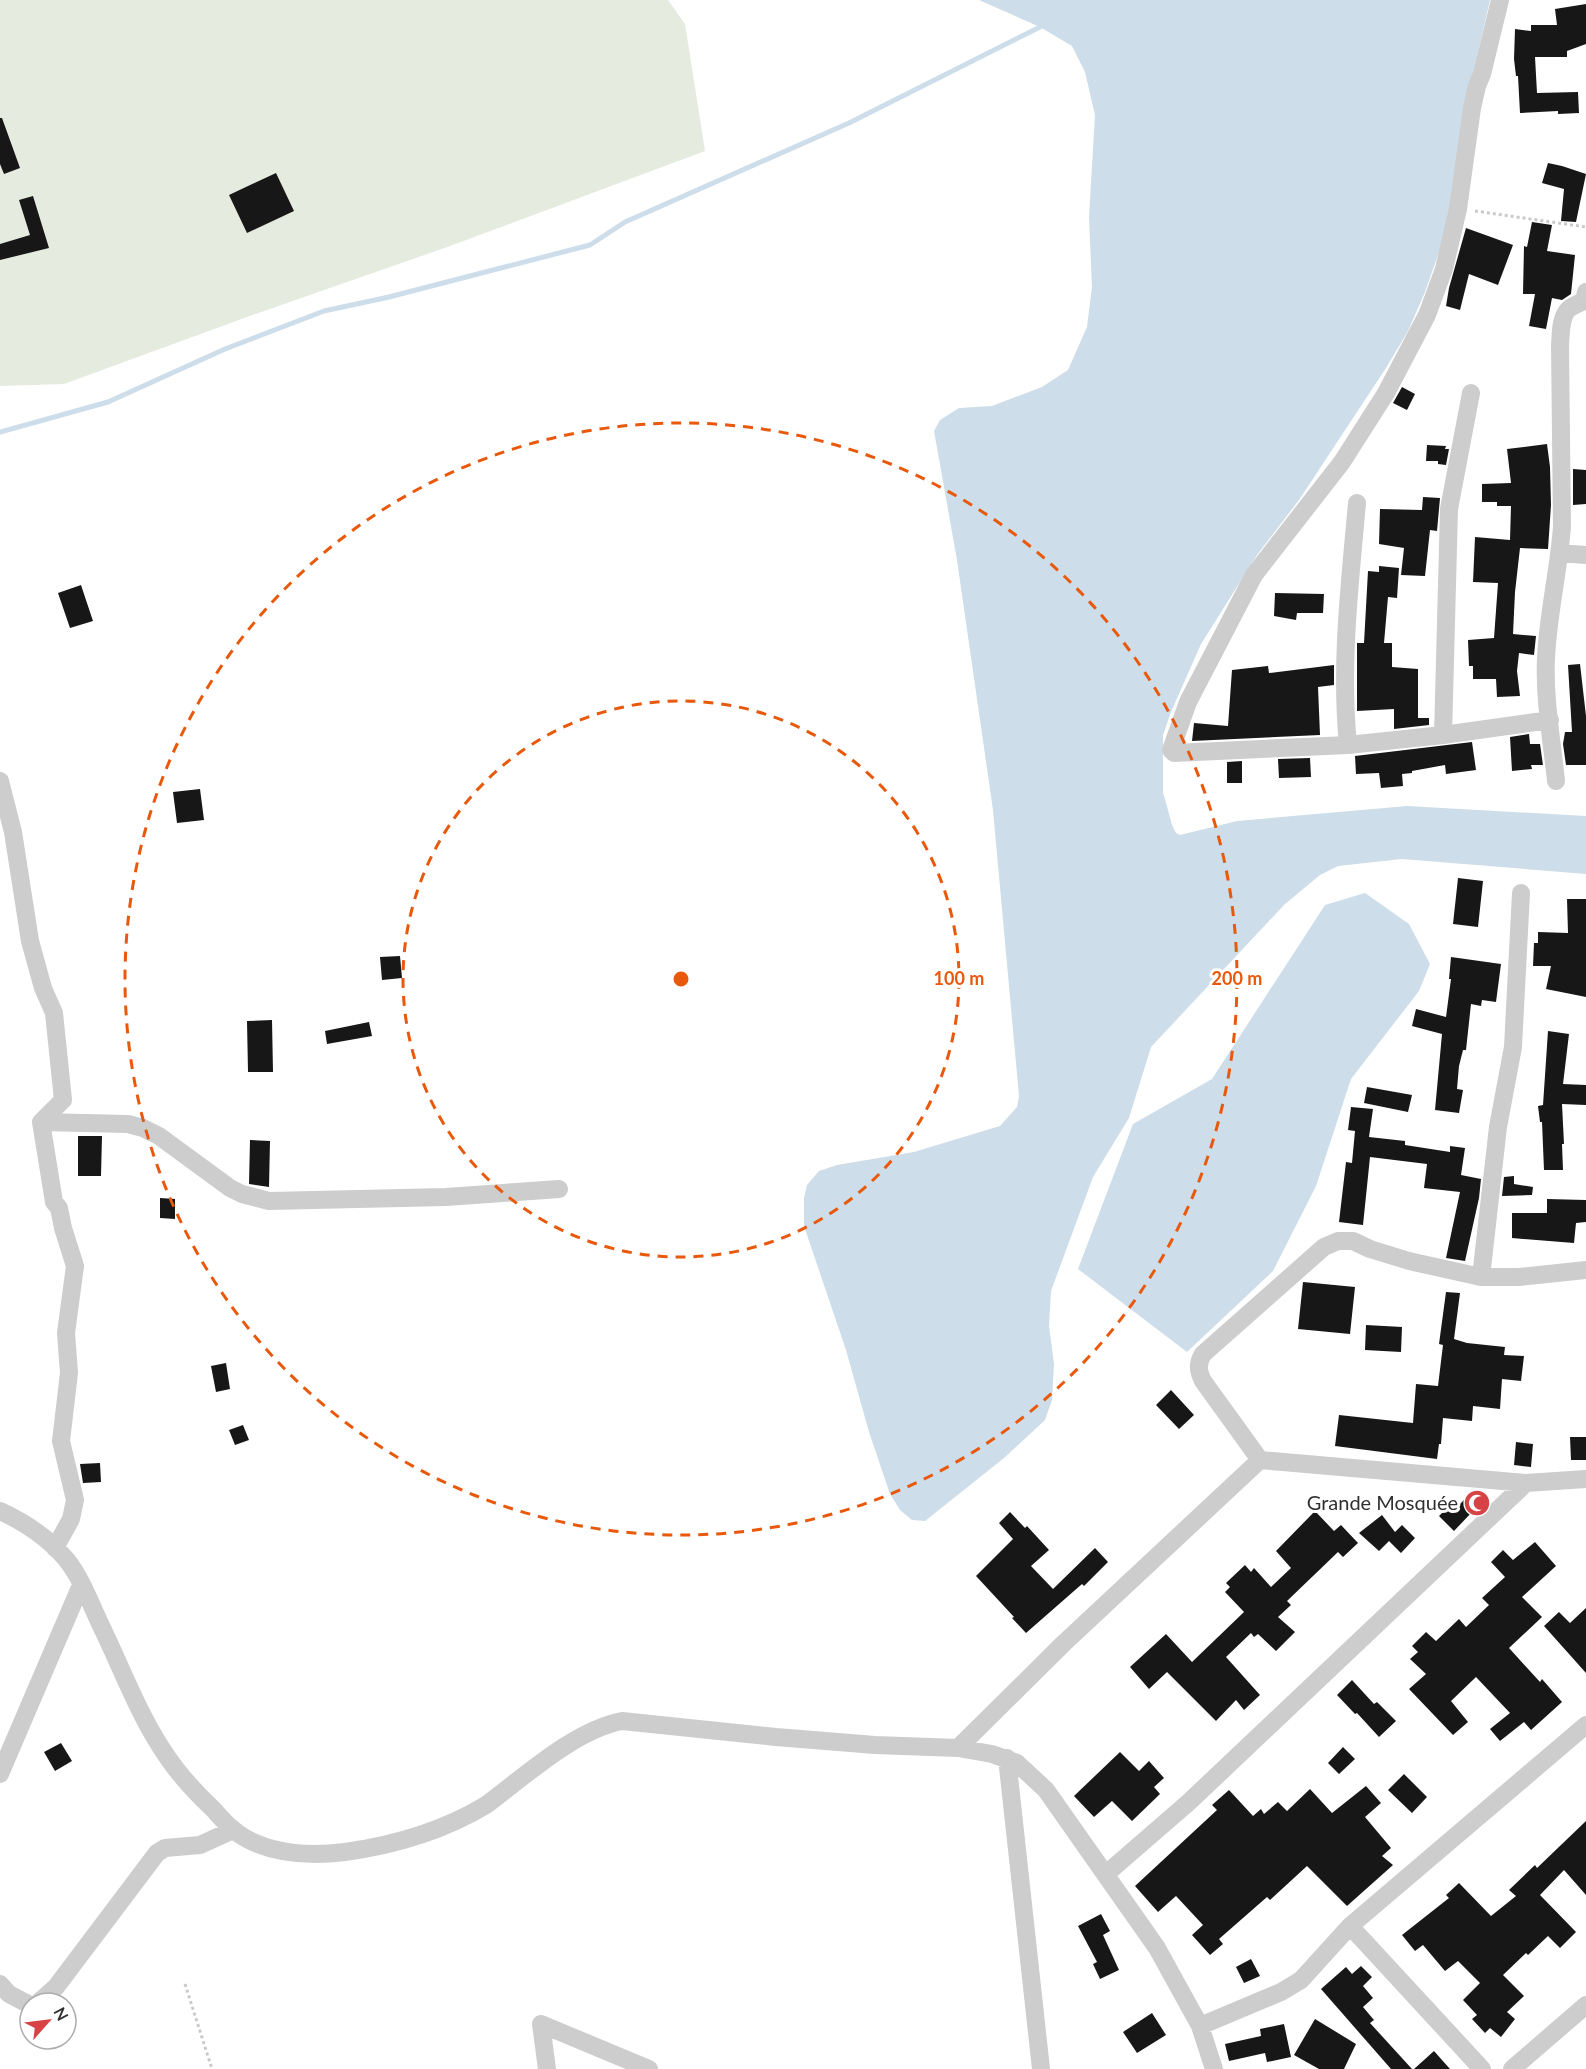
<svg xmlns="http://www.w3.org/2000/svg" width="1586" height="2069" font-family="Lato,sans-serif">
  <style>
    .green { fill: #e5ebdf }
    .water { fill: #cddde9 }
    .lines { fill: none; stroke-linecap: round; stroke-linejoin: round }
    .stream { stroke: #cddde9; stroke-width: 5 }
    .building { fill: #171717 }
    .path { stroke: #cacaca; stroke-width: 3; stroke-dasharray: 3 3; stroke-linecap: butt }
    .minor { stroke: #cdcdcd; stroke-width: 18 }
    .ring { fill: none; stroke: #e8590c; stroke-width: 3; stroke-dasharray: 10 8 }
    .labels { text-anchor: middle; stroke-width: 6; stroke-linejoin: round; paint-order: stroke }
    .poi-label { font-size: 20px; fill: #303030; stroke: #fff; text-anchor: end }
    .centre { fill: #e8590c; stroke: #fff; stroke-width: 3 }
    .ring-label { font-size: 18px; text-anchor: middle; font-weight: bold; fill: #e8590c; stroke: #fff; stroke-width: 6; stroke-linejoin: round; paint-order: stroke }
  </style>
  <rect width="100%" height="100%" fill="#fff"/>
  <!-- green -->
  <path class="green" d="M0,0H668L685,24L705,151L450,246L247,317L64,384L0,386Z"/>
  <!-- water -->
  <path class="water" d="M979,0H1490L1462,124L1458,175L1444,238L1425,292L1408,331L1386,368L1299,500L1257,555L1201,644L1171,712L1163,735V792L1172,825L1176,833L1180,835L1237,821L1407,806L1586,816V874L1402,859L1338,866L1320,875L1285,904L1151,1047L1129,1118L1093,1177L1051,1291L1049,1326L1054,1364L1052,1400L1045,1420L1004,1458L925,1521L912,1520L900,1510L890,1494L869,1432L846,1350L804,1226V1198L807,1185L819,1171L837,1165L914,1152L1000,1126L1017,1107L1019,1096L993,810L957,560L934,431L940,420L959,408L992,406L1042,387L1068,370L1087,327L1092,287L1089,217L1095,115L1085,72L1072,46L1040,27Z
    M1365,893L1409,924L1430,964L1419,991L1351,1079L1316,1186L1273,1271L1187,1352L1078,1269L1133,1124L1212,1079L1325,905Z"/>
  <g class="lines">
    <!-- stream -->
    <path class="stream" d="M0,432L108,402L225,349L324,311L389,297L590,245L625,222L849,123L1040,27"/>
  </g>
  <!-- building -->
  <path class="building" d="M1586,4V44L1567,51V57H1535L1537,93L1578,92L1579,113L1558,114V111L1520,113L1518,76H1516L1514,59L1515,29L1531,31V25H1557L1555,9Z
    M0,118H2L20,168L4,174L0,164Z
    M1548,163L1562,166L1586,174L1576,222L1561,221L1564,189L1542,183Z
    M276,173L294,211L247,233L229,195Z
    M33,196L49,248L0,260V244L30,235L19,200Z
    M1532,222L1552,225L1547,251L1575,255L1571,294L1562,300L1552,298L1546,329L1529,326L1535,294H1523L1524,246L1527,247Z
    M1466,228L1513,245L1498,285L1469,274L1460,310L1446,306L1449,288Z
    M1402,387L1415,394L1407,410L1393,403Z
    M1547,444L1550,467L1551,505L1548,549L1520,548L1515,592L1513,634L1536,636L1534,655L1519,653L1517,671L1520,696L1497,697L1496,679H1473V666H1469L1468,640L1494,638L1498,583L1473,582L1475,537L1510,540L1511,506H1497V502H1482V484L1511,483L1507,449Z
    M1427,445L1446,446L1445,449H1449L1446,465L1438,464V461H1426Z
    M1573,469L1586,470V504L1573,505Z
    M1423,497L1440,498L1437,531L1430,530L1425,576L1401,575L1404,548L1379,544L1380,509L1422,510Z
    M1379,566L1399,568L1397,598L1388,597L1384,643H1392V667L1418,669V718H1429V725L1394,729V709L1357,711V643H1364L1368,571L1379,572Z
    M81,585L93,621L70,628L58,593Z
    M1275,593L1324,594L1323,613H1297L1296,620L1274,616Z
    M1580,664L1586,716V765H1566L1563,744L1565,732H1572L1568,665Z
    M1334,665V685L1318,687L1320,735L1192,741L1194,723L1228,726L1232,670L1268,666L1269,673Z
    M1529,734L1530,744H1540L1543,765H1531L1532,769L1512,771L1510,737Z
    M1472,742L1476,770L1446,774L1445,765L1412,771V773L1402,774L1403,786L1381,788L1379,773L1356,774L1355,756Z
    M1310,758L1311,777L1279,778L1278,759Z
    M1242,761V783H1227V762Z
    M200,789L204,820L177,823L173,792Z
    M1458,878L1483,881L1478,927L1453,924Z
    M1567,899H1586V997L1546,989L1551,966H1533L1534,943H1538V932L1568,933Z
    M400,956L402,978L382,980L380,957Z
    M1451,957L1501,964L1496,1002L1482,1000L1481,1006L1471,1004L1466,1050H1463L1459,1066L1457,1089L1463,1090L1459,1113L1435,1110L1442,1034L1412,1026L1416,1009L1446,1017L1451,979H1449Z
    M272,1020L273,1072H248L247,1021Z
    M369,1022L372,1036L327,1044L325,1031Z
    M1548,1031L1569,1034L1563,1084L1586,1085V1105L1562,1104L1564,1144H1562L1563,1170H1544L1542,1122H1540L1538,1106L1543,1105Z
    M1367,1087L1412,1095L1408,1112L1364,1103Z
    M1351,1107L1373,1109L1369,1137L1405,1141V1145L1450,1152V1146L1465,1148L1461,1175L1481,1179L1479,1198L1465,1261L1446,1258L1460,1192L1424,1188L1427,1164L1370,1157L1363,1225L1339,1222L1346,1162L1352,1163L1355,1131L1348,1130Z
    M78,1136H102L101,1176H78Z
    M250,1140L270,1141L269,1187L249,1184Z
    M1514,1176V1184L1533,1187L1532,1195L1502,1196L1504,1177Z
    M160,1198L175,1199V1219L160,1218Z
    M1547,1199L1586,1200V1222L1576,1223L1574,1243L1512,1238V1213H1547Z
    M1303,1282L1355,1287L1350,1334L1298,1329Z
    M1446,1292L1460,1293L1454,1339L1467,1343L1505,1347L1504,1355L1524,1356L1521,1381L1502,1379L1500,1409L1473,1406L1472,1421L1443,1418L1441,1444H1439L1437,1459L1335,1446L1339,1415L1413,1423L1416,1384L1438,1386L1443,1345L1439,1344Z
    M1366,1325L1402,1327L1401,1352L1365,1350Z
    M226,1363L230,1389L216,1392L211,1366Z
    M1171,1390L1194,1415L1179,1429L1156,1405Z
    M243,1425L249,1440L235,1445L229,1430Z
    M1570,1437H1586V1460H1571Z
    M1516,1442L1533,1444L1531,1467L1514,1465Z
    M100,1463L101,1482L83,1483L80,1464Z
    M1474,1490L1488,1504L1476,1514L1473,1511L1454,1531L1439,1516L1452,1503L1456,1508Z
    M1315,1511L1334,1531L1341,1525L1358,1543L1343,1557L1338,1552L1287,1601L1291,1605L1278,1617L1295,1632L1276,1651L1258,1634L1254,1637L1251,1633L1226,1657L1260,1695L1244,1710L1236,1700L1216,1721L1167,1672L1149,1689L1130,1667L1166,1634L1192,1662L1244,1612L1225,1592L1230,1587L1226,1583L1245,1565L1251,1572L1254,1568L1271,1587L1291,1568L1276,1551Z
    M1010,1512L1025,1528L1027,1526L1049,1550L1031,1566L1053,1589L1095,1548L1108,1562L1084,1586L1082,1584L1026,1633L1012,1618L1014,1617L976,1576L1013,1539L999,1523Z
    M1382,1515L1395,1532L1402,1525L1415,1538L1401,1553L1389,1541L1379,1551L1359,1533Z
    M1535,1542L1556,1566L1522,1597L1542,1617L1509,1648L1540,1682L1542,1679L1562,1702L1531,1730L1524,1722L1500,1741L1490,1729L1510,1713L1476,1677L1451,1701L1468,1722L1453,1735L1409,1689L1426,1674L1410,1659L1418,1652L1412,1646L1426,1632L1436,1641L1459,1619L1466,1627L1489,1605L1482,1598L1505,1577L1491,1562L1503,1550L1513,1560Z
    M1586,1608V1673L1544,1626L1559,1612L1570,1623Z
    M1352,1680L1374,1704L1377,1702L1396,1721L1379,1737L1357,1713L1355,1714L1337,1695Z
    M61,1743L72,1761L55,1771L44,1752Z
    M1343,1747L1355,1759L1339,1774L1328,1763Z
    M1120,1752L1139,1771L1149,1761L1164,1778L1154,1787L1160,1794L1132,1821L1112,1801L1094,1817L1074,1796Z
    M1404,1774L1427,1797L1412,1813L1388,1790Z
    M1366,1786L1381,1803L1365,1817L1391,1848L1382,1856L1393,1865L1347,1906L1307,1866L1270,1900L1267,1897L1219,1939L1223,1944L1210,1955L1192,1935L1203,1925L1176,1896L1158,1912L1135,1886L1217,1810L1212,1805L1229,1790L1253,1816L1261,1809L1264,1814L1278,1802L1287,1811L1310,1789L1332,1813Z
    M1586,1821V1895L1564,1870L1540,1895L1576,1932L1560,1948L1548,1936L1528,1955L1526,1953L1503,1975L1524,1996L1507,2012L1515,2019L1501,2037L1490,2028L1485,2033L1472,2019L1477,2015L1463,2000L1480,1983L1458,1961L1445,1971L1423,1945L1415,1951L1402,1935L1449,1898L1446,1895L1459,1883L1491,1916L1516,1896L1509,1890L1535,1865L1537,1868Z
    M1101,1914L1110,1931L1103,1935L1119,1970L1100,1979L1093,1964L1097,1962L1078,1926Z
    M1251,1959L1260,1976L1244,1983L1236,1967Z
    M1361,1966L1372,1977L1363,1986L1373,1998L1363,2007L1374,2020L1370,2023L1412,2069H1391L1321,1989L1346,1967L1352,1974Z
    M1152,2013L1166,2035L1137,2053L1123,2032Z
    M1315,2019L1356,2044L1344,2069H1319L1294,2055Z
    M1284,2024L1291,2057L1267,2062L1265,2053L1229,2061L1225,2044L1261,2036L1260,2029Z
    M1434,2051L1450,2069H1414Z"/>
  <g class="lines">
    <!-- path -->
    <path class="path" d="M1475,211L1586,227
      M185,1984L212,2069"/>
    <!-- minor -->
    <path class="minor" d="M1500,0L1482,74L1477,86L1472,108L1458,209L1444,269L1427,315L1386,393L1342,462L1254,575L1188,702L1171,750L1174,753L1348,745L1443,735L1550,720
      M1560,553L1586,555
      M1443,735L1449,509L1471,393
      M1348,745C1340,664 1350,583 1357,503
      M0,781L13,832L30,941L43,988L54,1013L63,1100L41,1122L54,1202L59,1208L63,1228L75,1266L66,1333L69,1373L61,1441L75,1500L71,1519L55,1548
      M1556,781C1552,741 1544,699 1546,658C1548,613 1559,570 1562,526L1560,345C1561,334 1560,315 1570,308C1574,305 1579,303 1584,301L1586,292
      M41,1122L128,1124L143,1128L159,1136L230,1188L242,1194L269,1201L446,1197L559,1189
      M1481,1277L1498,1127L1513,1047L1521,893
      M1260,1460L1203,1381C1198,1371 1197,1364 1203,1354L1324,1247L1338,1241H1353L1370,1249L1409,1261L1481,1277H1519L1586,1270
      M0,1511C24,1522 49,1539 66,1559C83,1580 92,1608 104,1632C124,1674 141,1720 168,1758C181,1777 196,1793 213,1809C223,1820 233,1832 247,1839C277,1855 312,1856 345,1852C395,1845 443,1831 486,1805C525,1776 575,1730 622,1721L776,1737L875,1745L958,1748L992,1754L1017,1763L1046,1790L1157,1948L1200,2026L1214,2069
      M958,1748L1063,1644L1260,1460L1526,1483L1586,1479
      M1007,1758L1041,2069
      M0,1774L81,1585
      M1106,1874L1189,1802L1526,1483
      M1350,1926L1482,2069
      M0,1984L9,1994L30,2005
      M38,2003L56,1987L157,1853L165,1848L200,1845L233,1830
      M541,2024L649,2069
      M541,2024L547,2069
      M1200,2026L1281,1992L1301,1980L1350,1926L1586,1725
      M1512,2069L1586,2005"/>
  </g>
  <!-- distance rings -->
  <g class="ring">
    <circle cx="681" cy="979" r="278"/>
    <circle cx="681" cy="979" r="556"/>
  </g>
  <!-- icons -->
  <defs>
    <symbol id="mosque-disc" viewBox="-11 -11 22 22"><circle r="9.5" fill="#d74244" stroke="#fff"/><path d="M3.5-4.9A6 6 0 1 0 3.5 4.9A5 5 0 1 1 3.5-4.9Z" fill="#fff"/></symbol>
  </defs>
  <g fill-rule="evenodd">
    <use href="#mosque-disc" x="1462" y="1488" width="30" height="30"/>
  </g>
  <g class="labels">
    <!-- poi labels -->
    <g class="poi-label">
      <text x="1458" y="1510">Grande Mosquée</text>
    </g>
  </g>
  <circle cx="681" cy="979" r="9" class="centre"/>
  <g class="ring-label">
    <text x="959" y="985">100 m</text>
    <text x="1237" y="985">200 m</text>
  </g>
  <!-- north arrow -->
  <g transform="translate(48 2021) rotate(62)"><circle r="28" fill="#ffffff" stroke="#acacac" stroke-width="1.5"/>
  <path d="M0-4.5L10 22L0 15L-10 22Z" fill="#d74244"/>
  <text y="-9" font-size="16" font-weight="bold" text-anchor="middle" fill="#303030">N</text>
  </g>
</svg>
